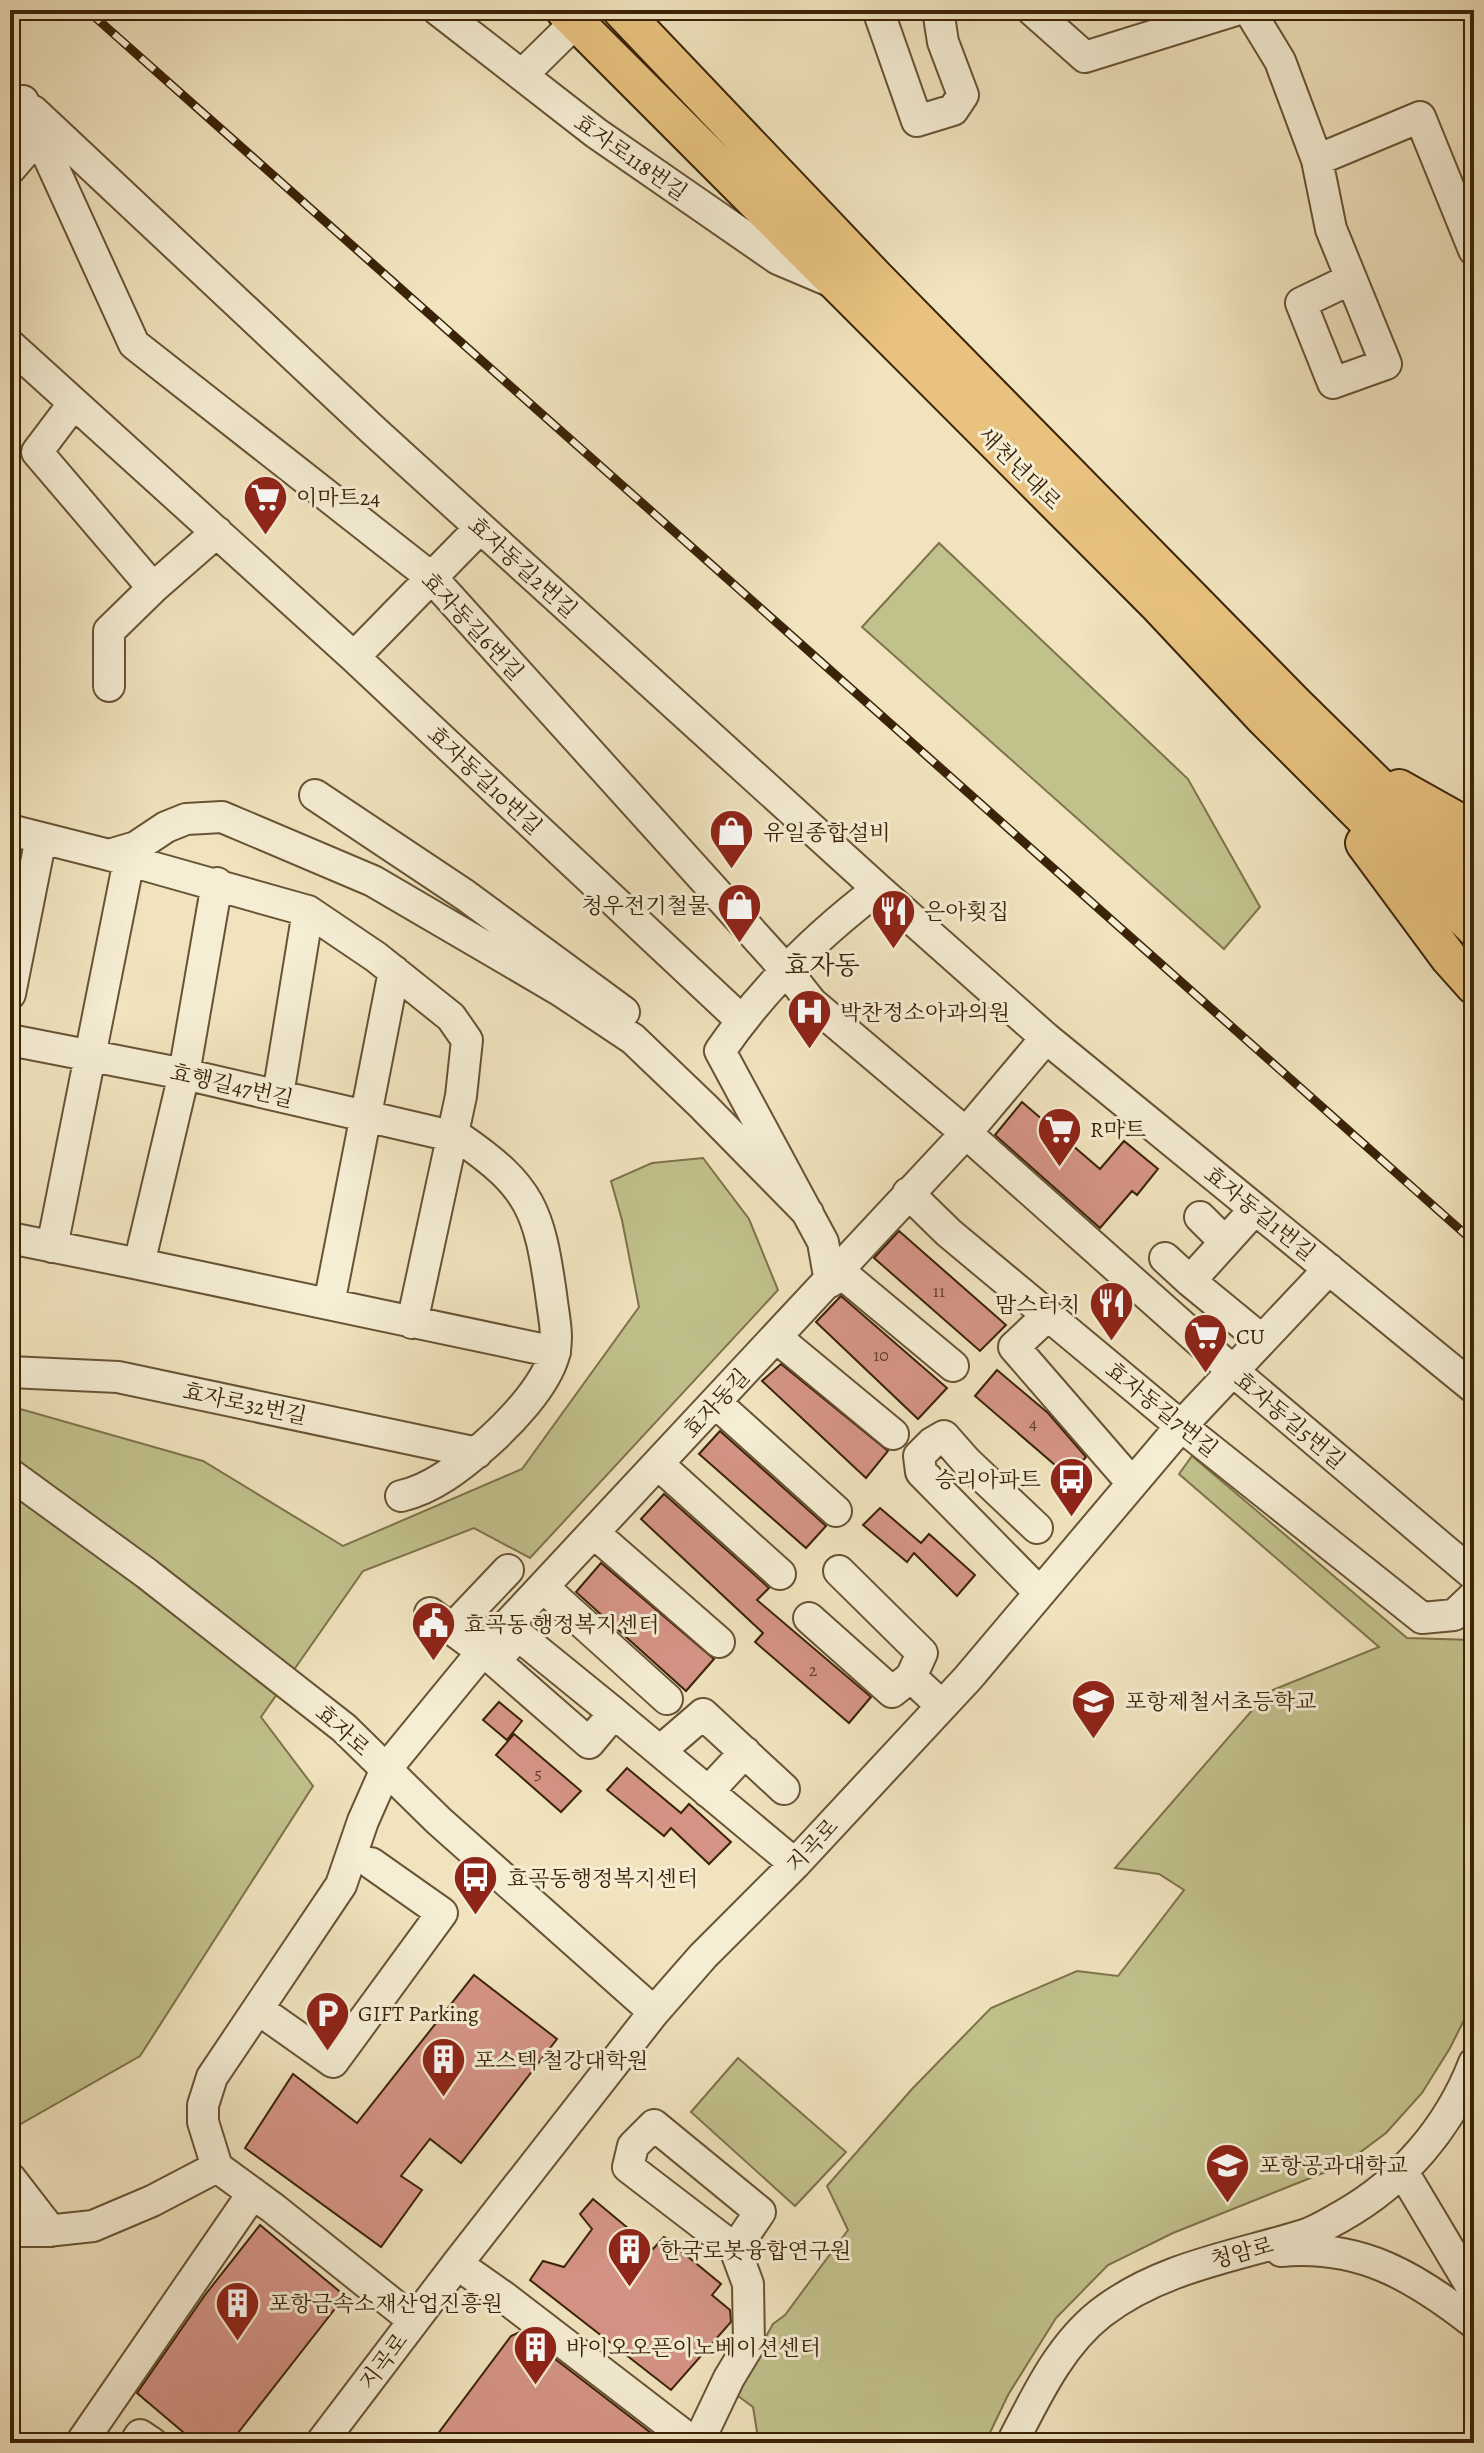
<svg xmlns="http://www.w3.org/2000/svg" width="1484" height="2453" font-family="Alegreya,'Noto Serif KR',serif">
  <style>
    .green { fill: #c1c18c; stroke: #7e724a; stroke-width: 2 }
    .building { fill: #d59486; stroke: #3b2307; stroke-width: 2 }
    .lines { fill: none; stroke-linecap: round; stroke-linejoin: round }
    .minor-casing { stroke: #685334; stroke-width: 34 }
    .major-casing { stroke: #3b2307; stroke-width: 40 }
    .minor { stroke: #f5edd4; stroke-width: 30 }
    .major { stroke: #e8c27e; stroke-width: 36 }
    .rail-casing { stroke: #3b2307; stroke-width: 9 }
    .rail { stroke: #f5edd4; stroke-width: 6; stroke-dasharray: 18; stroke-linecap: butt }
    .labels { text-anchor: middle; stroke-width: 6; stroke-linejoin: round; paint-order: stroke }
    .number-label { font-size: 18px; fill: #623f27 }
    .street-label { font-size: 22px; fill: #3b2307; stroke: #f5edd4 }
    .poi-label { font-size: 22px; fill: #3b2307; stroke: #f5edd4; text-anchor: start }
    .quarter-label { font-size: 26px; fill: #3b2307; stroke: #f5edd4 }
  </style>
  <rect width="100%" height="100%" fill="#f0e3bd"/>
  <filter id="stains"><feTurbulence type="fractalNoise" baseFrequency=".0025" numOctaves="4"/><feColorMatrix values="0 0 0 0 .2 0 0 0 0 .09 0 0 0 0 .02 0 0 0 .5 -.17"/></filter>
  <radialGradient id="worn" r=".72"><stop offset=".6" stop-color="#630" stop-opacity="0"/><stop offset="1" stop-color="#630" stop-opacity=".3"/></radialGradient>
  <!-- green -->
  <path class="green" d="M939,543L1188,779L1260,907L1224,949L862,627Z
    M703,1158L749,1219L778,1290L530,1558L474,1528L363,1571L261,1717L313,1786L140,2056L10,2130V1406L203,1461L343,1546L522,1469L639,1307L622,1220L611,1181L652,1163Z
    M1192,1456L1407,1638L1474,1640V1901L1464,1923L1474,1929V2000L1450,2048L1422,2093L1386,2133L1343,2165L1173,2233L1108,2265L1056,2318L1008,2395L985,2443H755L758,2438L753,2407L734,2393L773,2324L785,2315L848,2230L827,2186L912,2089L991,2008L1077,1971L1118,1976L1184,1890L1159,1874L1115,1868L1268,1692L1379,1647L1179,1474Z
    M738,2058L846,2152L795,2206L691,2112Z"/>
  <!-- building -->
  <path class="building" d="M1022,1102L1100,1169L1124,1141L1158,1169L1137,1195L1132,1191L1100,1228L995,1135Z
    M899,1231L1006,1325L980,1351L874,1258Z
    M841,1296L947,1388L918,1419L816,1322Z
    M781,1364L888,1451L866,1478L762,1381Z
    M997,1370L1048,1413L1086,1457L1069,1477L975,1396Z
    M720,1431L826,1526L806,1548L699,1454Z
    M664,1494L769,1588L757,1600L871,1697L849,1723L755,1642L763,1633L641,1519Z
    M880,1508L921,1543L929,1534L975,1575L957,1596L914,1553L907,1562L863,1525Z
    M601,1563L714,1659L686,1691L576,1592Z
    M499,1702L522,1721L507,1740L483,1720Z
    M514,1734L581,1791L561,1812L496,1755Z
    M627,1768L681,1813L689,1804L731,1842L709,1864L671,1828L664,1836L607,1790Z
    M474,1975L557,2039L461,2163L430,2139L401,2176L422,2190L381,2247L245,2148L293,2074L357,2123Z
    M593,2199L653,2249L664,2237L721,2284L712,2295L730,2310L731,2322L671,2390L530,2280L543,2261L564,2267L592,2229L580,2214Z
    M260,2225L345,2296L230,2443H196L137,2393L205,2295Z
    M520,2332L664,2443H431L511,2336Z"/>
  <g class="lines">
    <defs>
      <path id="minor" d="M438,10L596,133L778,259L830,281
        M878,10L917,121L953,110L963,95L943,42L938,10
        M1032,10L1085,57L1236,10
        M1249,10L1280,61L1317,160L1331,229L1386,364L1333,383L1301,303L1351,279
        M522,75L588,10
        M23,101L134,344L432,578L785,969L812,1003L966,1133L1233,1371L1474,1575
        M33,111L374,431L878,889L1046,1038L1474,1388
        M1317,160L1420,117L1474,250
        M10,169L39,135
        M10,345L354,657L741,1020
        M74,403L37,452L153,588
        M354,657L480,528
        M109,686V631L153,588L217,532
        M315,795L465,895L624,1012
        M10,830L109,855L136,847L166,827L186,819L222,817L373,881L561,991L633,1039L703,1106L808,1213
        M109,855L308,911L376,957L451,1017L467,1040L461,1096L412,1323
        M217,883L184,1074L139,1264L555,1352
        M10,994L41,838
        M10,1040L184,1074L460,1138C531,1187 539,1210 551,1294C553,1313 559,1336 554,1355C545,1387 509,1424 484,1446C460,1467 432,1489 401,1496
        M278,1095L308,911
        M908,1193L949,1233L1181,1426L1422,1618L1454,1615L1474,1596
        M1255,1209L1190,1281L1262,1340
        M1200,1217L1225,1242
        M10,1238L139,1264
        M52,1247L129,860
        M1165,1258L1190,1281
        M839,1271L953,1366
        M830,1282L823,1242L720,1051C764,987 816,936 878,889
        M329,1304L394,971
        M1048,1315L1014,1347L1132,1483
        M777,1338L893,1434
        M10,1372L118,1377L477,1453
        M716,1403L836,1511
        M658,1464L780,1574
        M10,1474L146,1573L344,1728L439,1821L654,2012
        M1037,1528L966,1461L944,1436L932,1443L919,1456L921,1472L1040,1593
        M594,1533L719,1642
        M839,1571L922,1653L911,1677L942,1706
        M543,1587L667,1699
        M430,1613L495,1661L589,1743L614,1713L795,1864
        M809,1618L892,1692L911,1677
        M452,1629L508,1570
        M495,1661L518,1635L614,1713
        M660,1751L703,1714L784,1789
        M708,1792L745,1752
        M258,2009L333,2062L442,1913L371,1863
        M1403,2172L1474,2291
        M10,2178L51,2231
        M10,2231H47L93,2226L152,2201L217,2167
        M1281,2251C1360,2244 1414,2276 1474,2323
        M457,2264L504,2297L694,2443
        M413,2320L273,2208L217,2167L203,2122V2105L212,2077L341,1885L363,1821L386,1769L482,1652L966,1133L1046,1038
        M81,2443L253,2193
        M135,2443L140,2435L152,2443
        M321,2443L457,2264L654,2012L703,1956L795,1864L968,1678L1181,1426L1329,1269
        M698,2443L729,2378L749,2345L748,2284L735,2249L760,2212L654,2125L633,2146L628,2167L735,2249
        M1012,2443C1036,2397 1059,2346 1101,2313C1161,2267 1233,2257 1304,2235C1317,2231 1329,2223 1342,2216C1402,2182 1449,2128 1474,2063"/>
      <path id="major" d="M564,10L1157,604L1262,716L1474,928
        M621,10L876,278L1295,704L1474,880
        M1399,788L1474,830
        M1364,843L1449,958L1474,986"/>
    </defs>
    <!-- minor casing -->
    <use href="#minor" class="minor-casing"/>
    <!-- major casing -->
    <use href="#major" class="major-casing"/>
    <!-- minor -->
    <use href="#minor" class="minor"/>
    <!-- major -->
    <use href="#major" class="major"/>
    <defs>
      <path id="rail" d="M87,10L1474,1242"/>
    </defs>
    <!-- rail casing -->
    <use href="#rail" class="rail-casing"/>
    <!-- rail -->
    <use href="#rail" class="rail"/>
  </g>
  <!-- icons -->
  <defs>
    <symbol id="supermarket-pin" viewBox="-11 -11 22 30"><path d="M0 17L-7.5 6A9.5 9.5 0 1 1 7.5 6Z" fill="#8f2418" stroke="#f5edd4"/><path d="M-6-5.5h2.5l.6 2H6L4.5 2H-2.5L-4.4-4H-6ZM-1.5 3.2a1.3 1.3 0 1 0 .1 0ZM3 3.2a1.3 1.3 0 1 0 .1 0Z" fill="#fff"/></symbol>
    <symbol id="shop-pin" viewBox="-11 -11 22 30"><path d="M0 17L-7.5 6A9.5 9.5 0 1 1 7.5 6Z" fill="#8f2418" stroke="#f5edd4"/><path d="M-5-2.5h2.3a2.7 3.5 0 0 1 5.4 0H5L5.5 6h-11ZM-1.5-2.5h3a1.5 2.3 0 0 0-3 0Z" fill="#fff"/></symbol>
    <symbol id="restaurant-pin" viewBox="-11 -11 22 30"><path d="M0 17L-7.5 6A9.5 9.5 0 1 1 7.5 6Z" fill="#8f2418" stroke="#f5edd4"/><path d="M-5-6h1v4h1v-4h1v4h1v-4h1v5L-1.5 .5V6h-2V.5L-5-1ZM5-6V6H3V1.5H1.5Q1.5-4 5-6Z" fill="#fff"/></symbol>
    <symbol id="hospital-pin" viewBox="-11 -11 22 30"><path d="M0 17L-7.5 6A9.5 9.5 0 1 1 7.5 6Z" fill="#8f2418" stroke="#f5edd4"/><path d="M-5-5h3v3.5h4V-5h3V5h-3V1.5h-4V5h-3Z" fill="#fff"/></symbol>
    <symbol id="bus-pin" viewBox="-11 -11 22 30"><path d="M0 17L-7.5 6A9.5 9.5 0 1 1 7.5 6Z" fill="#8f2418" stroke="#f5edd4"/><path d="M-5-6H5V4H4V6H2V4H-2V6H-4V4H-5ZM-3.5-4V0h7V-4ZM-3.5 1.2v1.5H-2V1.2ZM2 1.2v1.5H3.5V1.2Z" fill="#fff"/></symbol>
    <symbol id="civic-pin" viewBox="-11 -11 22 30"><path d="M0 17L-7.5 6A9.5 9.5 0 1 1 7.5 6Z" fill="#8f2418" stroke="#f5edd4"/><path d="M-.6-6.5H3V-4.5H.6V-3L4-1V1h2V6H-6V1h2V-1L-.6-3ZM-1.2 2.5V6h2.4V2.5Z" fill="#fff"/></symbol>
    <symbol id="school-pin" viewBox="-11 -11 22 30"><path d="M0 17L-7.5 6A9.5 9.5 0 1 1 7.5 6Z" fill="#8f2418" stroke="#f5edd4"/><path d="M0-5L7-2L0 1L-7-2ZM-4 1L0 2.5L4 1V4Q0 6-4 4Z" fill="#fff"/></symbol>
    <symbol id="parking-pin" viewBox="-11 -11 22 30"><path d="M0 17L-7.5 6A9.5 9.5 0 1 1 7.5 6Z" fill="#8f2418" stroke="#f5edd4"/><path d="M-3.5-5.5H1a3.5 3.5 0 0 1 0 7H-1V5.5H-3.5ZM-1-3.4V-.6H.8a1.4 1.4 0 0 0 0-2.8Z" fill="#fff"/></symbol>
    <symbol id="building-pin" viewBox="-11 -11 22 30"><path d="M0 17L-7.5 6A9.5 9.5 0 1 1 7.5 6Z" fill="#8f2418" stroke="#f5edd4"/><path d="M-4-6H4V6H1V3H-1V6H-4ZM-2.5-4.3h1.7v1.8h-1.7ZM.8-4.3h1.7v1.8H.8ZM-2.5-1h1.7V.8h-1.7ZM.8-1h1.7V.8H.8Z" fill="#fff"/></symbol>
    <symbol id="university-pin" viewBox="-11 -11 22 30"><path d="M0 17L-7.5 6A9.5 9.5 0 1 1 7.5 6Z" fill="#8f2418" stroke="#f5edd4"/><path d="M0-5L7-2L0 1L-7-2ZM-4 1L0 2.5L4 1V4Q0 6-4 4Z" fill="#fff"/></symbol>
  </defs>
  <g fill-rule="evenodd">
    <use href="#supermarket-pin" x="240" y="472" width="51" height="69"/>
    <use href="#shop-pin" x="706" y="806" width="51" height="69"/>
    <use href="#shop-pin" x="714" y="880" width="51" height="69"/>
    <use href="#restaurant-pin" x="868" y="886" width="51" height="69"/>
    <use href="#hospital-pin" x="784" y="986" width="51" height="69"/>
    <use href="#supermarket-pin" x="1034" y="1104" width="51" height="69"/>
    <use href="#restaurant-pin" x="1086" y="1278" width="51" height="69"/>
    <use href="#supermarket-pin" x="1180" y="1310" width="51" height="69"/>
    <use href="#bus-pin" x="1046" y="1454" width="51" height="69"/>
    <use href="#civic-pin" x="408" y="1598" width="51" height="69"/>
    <use href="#school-pin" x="1068" y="1676" width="51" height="69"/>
    <use href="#bus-pin" x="450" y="1852" width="51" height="69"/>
    <use href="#parking-pin" x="302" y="1988" width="51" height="69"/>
    <use href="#building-pin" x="418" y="2034" width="51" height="69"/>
    <use href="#university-pin" x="1202" y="2140" width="51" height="69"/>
    <use href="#building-pin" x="604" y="2224" width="51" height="69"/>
    <use href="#building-pin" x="212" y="2278" width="51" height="69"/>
    <use href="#building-pin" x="510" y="2322" width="51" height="69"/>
  </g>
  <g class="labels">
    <!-- number labels -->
    <g class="number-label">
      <text x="939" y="1297">11</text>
      <text x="881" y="1361">10</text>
      <text x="1033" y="1429">4</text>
      <text x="813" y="1676">2</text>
      <text x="538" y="1779">5</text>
    </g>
    <!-- street labels -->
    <g class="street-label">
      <text transform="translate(631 157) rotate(35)" y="8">효자로118번길</text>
      <text transform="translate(1020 468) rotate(45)" y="8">새천년대로</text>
      <text transform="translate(523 567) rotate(42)" y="8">효자동길2번길</text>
      <text transform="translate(473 626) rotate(47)" y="8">효자동길6번길</text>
      <text transform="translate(485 780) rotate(43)" y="8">효자동길10번길</text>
      <text transform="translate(232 1085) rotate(13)" y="8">효행길47번길</text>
      <text transform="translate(1260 1213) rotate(39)" y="8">효자동길1번길</text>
      <text transform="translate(245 1403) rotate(12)" y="8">효자로32번길</text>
      <text transform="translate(716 1403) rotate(-47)" y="8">효자동길</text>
      <text transform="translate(1162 1409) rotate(39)" y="8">효자동길7번길</text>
      <text transform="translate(1290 1420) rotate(40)" y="8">효자동길5번길</text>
      <text transform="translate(343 1730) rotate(42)" y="8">효자로</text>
      <text transform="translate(812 1845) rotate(-47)" y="8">지곡로</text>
      <text transform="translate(1242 2252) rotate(-15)" y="8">청암로</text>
      <text transform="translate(383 2361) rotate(-53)" y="8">지곡로</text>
    </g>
    <!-- poi labels -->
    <g class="poi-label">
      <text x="296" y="505">이마트24</text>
      <text x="763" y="840">유일종합설비</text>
      <text x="709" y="913" text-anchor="end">청우전기철물</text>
      <text x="924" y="919">은아횟집</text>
      <text x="840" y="1020">박찬정소아과의원</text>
      <text x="1090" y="1137">R마트</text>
      <text x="1080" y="1312" text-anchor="end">맘스터치</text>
      <text x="1236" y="1344">CU</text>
      <text x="1041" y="1487" text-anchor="end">승리아파트</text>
      <text x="464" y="1632">효곡동 행정복지센터</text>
      <text x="1125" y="1709">포항제철서초등학교</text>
      <text x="507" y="1886">효곡동행정복지센터</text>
      <text x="358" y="2021">GIFT Parking</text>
      <text x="474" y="2068">포스텍 철강대학원</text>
      <text x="1259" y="2173">포항공과대학교</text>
      <text x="660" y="2258">한국로봇융합연구원</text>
      <text x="269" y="2311">포항금속소재산업진흥원</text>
      <text x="566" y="2355">바이오오픈이노베이션센터</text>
    </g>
    <!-- quarter labels -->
    <g class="quarter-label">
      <text x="822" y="974">효자동</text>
    </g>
  </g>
  <!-- margin -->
  <rect width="1484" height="2453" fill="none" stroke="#f0e3bd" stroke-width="40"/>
  <rect x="12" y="12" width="1460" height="2429" fill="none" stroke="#3b2307" stroke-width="4"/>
  <rect x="20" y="20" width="1444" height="2413" fill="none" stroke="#3b2307" stroke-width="2"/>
  <rect width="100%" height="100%" filter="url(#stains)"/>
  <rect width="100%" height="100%" fill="url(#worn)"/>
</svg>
